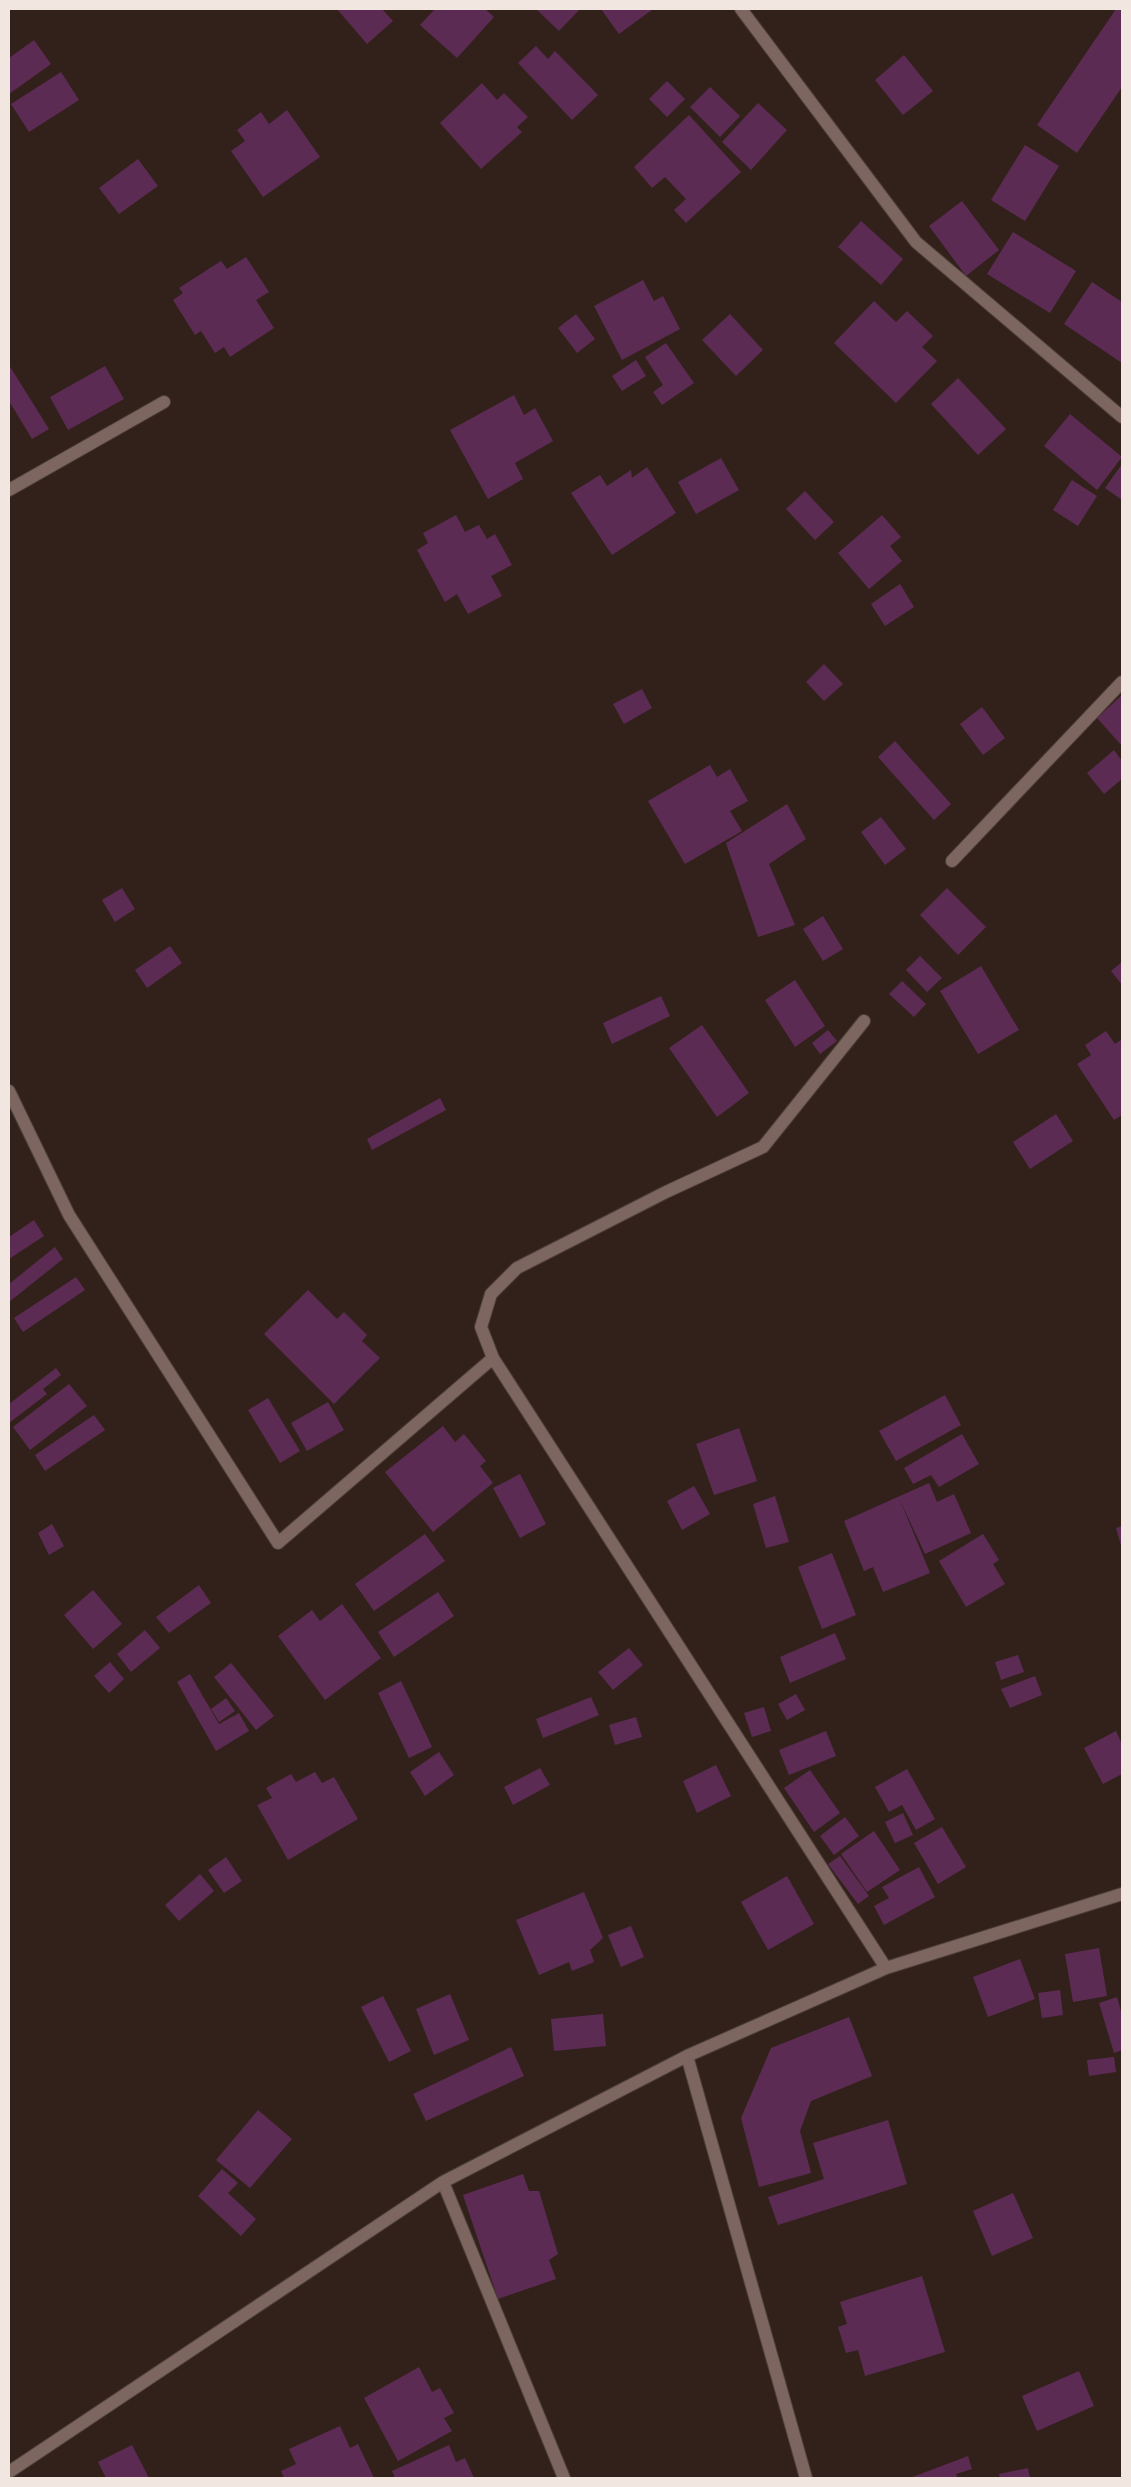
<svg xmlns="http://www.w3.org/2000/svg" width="1131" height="2487" font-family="'Noto Sans',sans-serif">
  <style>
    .building { fill: #5c2b54 }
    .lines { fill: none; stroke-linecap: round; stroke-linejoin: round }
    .street-casing { stroke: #4e3f3a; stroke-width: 14 }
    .street { stroke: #7c665f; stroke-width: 12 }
  </style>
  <rect width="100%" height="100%" fill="#32211a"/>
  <!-- building -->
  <path class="building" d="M337,9H382L393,21L367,44Z
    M435,9H485L494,17L457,58L420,25Z
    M536,9H580L559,31Z
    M601,9H653L619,34Z
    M1116,9H1122V87L1077,153L1037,125Z
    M34,40L51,64L9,94V58Z
    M536,46L548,59L555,51L598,95L572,120L518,63Z
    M904,55L933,91L903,115L875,80Z
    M61,72L79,100L29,132L11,104Z
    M667,81L685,99L667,117L649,99Z
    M482,83L497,100L504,93L528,117L517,127L522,132L481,169L440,123Z
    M710,87L740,116L720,137L690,107Z
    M758,103L787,130L751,170L722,142Z
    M287,110L320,157L263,197L231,151L245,141L237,130L261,112L269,124Z
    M689,115L741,172L686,223L674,210L686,199L665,177L652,188L634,167Z
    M1025,145L1059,166L1025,221L991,200Z
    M138,159L158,186L119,214L99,188Z
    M962,201L999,250L966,276L929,226Z
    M861,221L903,259L881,285L838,247Z
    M1013,232L1076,271L1050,313L987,274Z
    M246,257L269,292L256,300L274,328L230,357L224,347L215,353L201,331L195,335L173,300L183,293L179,288L221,261L227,269Z
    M643,280L654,301L663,296L680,329L622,360L594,306Z
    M1092,282L1122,302V363L1064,324Z
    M874,301L896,322L907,311L933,336L922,347L937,361L896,403L834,343Z
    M576,314L595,339L577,353L558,328Z
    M730,314L763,350L736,376L702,340Z
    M666,343L694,383L662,405L653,392L663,385L645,357Z
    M636,360L646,376L622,391L612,376Z
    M9,365L49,429L32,439L9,401Z
    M105,366L124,399L68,430L50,397Z
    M958,378L1006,429L978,455L931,404Z
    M514,395L524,415L535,408L553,441L515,463L523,479L488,499L450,430Z
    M1070,414L1122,457L1097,490L1044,446Z
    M721,458L739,490L696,514L678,482Z
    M1122,464V500L1105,488Z
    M647,467L676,513L612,555L571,493L600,475L607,486L631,470L632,478Z
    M1072,480L1097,496L1078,526L1053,510Z
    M805,491L834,522L815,540L786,509Z
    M456,515L465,532L479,525L487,539L495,534L512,565L491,576L502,596L468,614L457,594L445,602L417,550L428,543L423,533Z
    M882,515L901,537L890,546L902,561L869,589L838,553Z
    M900,584L914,607L885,626L871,604Z
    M824,664L843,684L824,701L806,682Z
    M642,689L652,708L624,724L613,704Z
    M1122,695V746L1097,718Z
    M982,707L1005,738L983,755L960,724Z
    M895,741L951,804L934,820L878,757Z
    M1114,750L1122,761V779L1104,794L1087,773Z
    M710,765L717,777L730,769L748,801L730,811L742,831L685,864L648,801Z
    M787,804L806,839L769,864L795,925L758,937L726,843Z
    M881,817L906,849L885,865L861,832Z
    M122,888L135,909L115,922L102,900Z
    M947,888L986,927L958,955L920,915Z
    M823,916L843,949L823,961L803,929Z
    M170,946L182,963L147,988L135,970Z
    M920,956L942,978L927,992L906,970Z
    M1122,962V985L1111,971Z
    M981,966L1019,1030L978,1054L940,991Z
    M795,980L825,1026L795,1047L765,1000Z
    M902,981L926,1004L914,1017L889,994Z
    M661,996L670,1016L612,1044L603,1023Z
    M702,1025L749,1093L717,1117L669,1048Z
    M828,1030L837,1041L820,1054L812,1043Z
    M1106,1031L1115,1044L1122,1039V1115L1114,1120L1077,1064L1091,1055L1085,1045Z
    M440,1098L446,1110L372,1150L367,1139Z
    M1056,1114L1073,1141L1030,1169L1013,1142Z
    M34,1220L44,1236L9,1259V1237Z
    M55,1247L63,1259L9,1302V1284Z
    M76,1277L85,1290L23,1332L14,1318Z
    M308,1290L337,1319L344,1312L367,1335L362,1341L380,1358L334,1404L264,1334Z
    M56,1368L61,1375L43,1389L47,1394L9,1423V1404Z
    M69,1384L87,1406L30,1450L13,1427Z
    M945,1395L961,1425L896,1461L879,1431Z
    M268,1398L300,1451L280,1463L248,1410Z
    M328,1402L344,1430L307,1451L291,1423Z
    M94,1415L105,1430L45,1471L35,1455Z
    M443,1426L455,1442L464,1434L486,1461L480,1466L493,1483L433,1532L385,1472Z
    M739,1428L757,1481L714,1495L696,1444Z
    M962,1434L979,1464L939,1487L931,1475L913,1484L904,1468Z
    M520,1474L546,1524L520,1538L493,1488Z
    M929,1483L937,1502L954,1494L971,1533L925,1554L900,1500L930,1573L883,1592L873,1567L864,1571L844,1521Z
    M694,1486L710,1514L682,1530L667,1501Z
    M775,1496L789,1542L766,1548L753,1504Z
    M52,1524L64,1546L49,1555L38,1533Z
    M1122,1526V1549L1116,1528Z
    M425,1534L445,1561L374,1611L355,1584Z
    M983,1534L999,1560L993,1564L1005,1584L966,1607L939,1561Z
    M832,1553L856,1615L822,1629L798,1567Z
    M199,1585L211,1603L169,1633L156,1617Z
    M93,1590L122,1624L93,1649L64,1615Z
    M438,1592L454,1616L394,1657L378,1632Z
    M342,1604L381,1658L325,1700L278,1636L312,1610L320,1621Z
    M145,1630L160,1648L131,1672L117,1654Z
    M835,1633L846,1659L790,1683L780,1657Z
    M629,1648L643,1665L613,1690L598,1672Z
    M1018,1655L1024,1672L1001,1680L995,1662Z
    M110,1662L124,1679L109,1693L94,1676Z
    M231,1663L274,1716L256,1730L214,1677Z
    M190,1674L219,1724L239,1713L249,1731L216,1751L177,1682Z
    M1035,1676L1042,1695L1010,1708L1001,1689Z
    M401,1681L432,1747L409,1758L378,1693Z
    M796,1694L805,1710L787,1720L778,1704Z
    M591,1697L599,1715L543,1738L536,1719Z
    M226,1698L235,1711L219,1722L211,1709Z
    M764,1707L771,1731L752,1737L744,1713Z
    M636,1717L642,1737L615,1745L609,1725Z
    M826,1731L836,1756L789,1775L779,1750Z
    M1116,1731L1122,1744V1774L1103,1784L1084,1748Z
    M439,1752L454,1775L425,1796L410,1772Z
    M716,1765L731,1796L697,1813L683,1781Z
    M540,1768L550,1785L513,1805L504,1787Z
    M907,1769L935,1819L916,1830L902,1805L889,1812L875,1787Z
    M810,1770L840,1813L814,1832L784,1788Z
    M315,1772L322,1783L334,1777L358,1819L288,1860L257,1805L272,1798L266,1788L291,1774L296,1782Z
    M903,1813L913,1835L895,1843L885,1822Z
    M845,1817L859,1836L834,1855L820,1836Z
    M942,1827L966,1867L938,1884L914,1843Z
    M874,1831L900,1870L867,1892L841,1854Z
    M840,1856L869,1896L858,1904L828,1864Z
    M226,1857L242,1881L224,1893L208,1870Z
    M919,1867L935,1897L884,1925L874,1906L889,1898L882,1887Z
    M200,1874L214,1891L179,1921L165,1905Z
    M787,1876L814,1924L768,1950L741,1902Z
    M584,1892L603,1938L590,1950L594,1962L572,1971L569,1962L539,1975L516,1920Z
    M631,1926L644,1957L621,1967L608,1935Z
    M1099,1948L1107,1996L1073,2002L1065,1954Z
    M1020,1959L1035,1999L988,2017L973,1977Z
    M1060,1990L1063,2015L1042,2018L1038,1993Z
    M450,1994L469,2040L434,2055L416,2009Z
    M383,1996L411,2051L389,2062L361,2007Z
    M1117,1997L1122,2015V2050L1114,2053L1099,2003Z
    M603,2014L606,2046L554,2051L551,2019Z
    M849,2017L872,2076L811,2101L800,2131L811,2173L759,2187L741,2118L771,2048Z
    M511,2047L524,2076L426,2121L413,2094Z
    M1114,2057L1116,2072L1089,2076L1087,2060Z
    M258,2110L292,2139L250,2188L216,2160Z
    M888,2120L907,2184L778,2225L768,2197L824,2179L813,2143Z
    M222,2169L238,2183L228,2193L256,2219L241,2236L198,2196Z
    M523,2174L529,2191H539L558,2254L549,2260L556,2279L498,2299L463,2195Z
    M1013,2193L1033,2238L992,2256L973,2211Z
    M922,2276L945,2352L865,2376L858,2350L846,2353L838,2327L847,2324L840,2302Z
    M419,2367L432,2392L440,2388L454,2413L444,2418L452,2431L398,2461L364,2398Z
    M1079,2371L1094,2406L1037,2431L1022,2396Z
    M340,2426L350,2448L358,2444L374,2478H284L281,2471L296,2464L289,2449Z
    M132,2445L149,2478H106L98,2462Z
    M449,2445L456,2462L465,2458L474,2478H395L392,2471Z
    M968,2456L972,2469L956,2474L958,2478H910Z
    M1028,2468L1030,2478H1000L999,2474Z"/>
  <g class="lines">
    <defs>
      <path id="street" d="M741,9L916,242L1122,417
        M9,490L164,402
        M952,861L1122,682
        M864,1021L763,1147L666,1192L517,1268L491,1294L481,1327L493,1358L886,1968
        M9,1091L69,1215L278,1543L493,1358
        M687,2056L806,2478
        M443,2182L564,2478
        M9,2472L443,2182L687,2056L886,1968L1122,1894"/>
    </defs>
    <!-- street casing -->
    <use href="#street" class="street-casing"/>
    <!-- street -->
    <use href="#street" class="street"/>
  </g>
  <!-- border -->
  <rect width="1131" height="2487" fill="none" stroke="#f2e6e1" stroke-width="20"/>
</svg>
